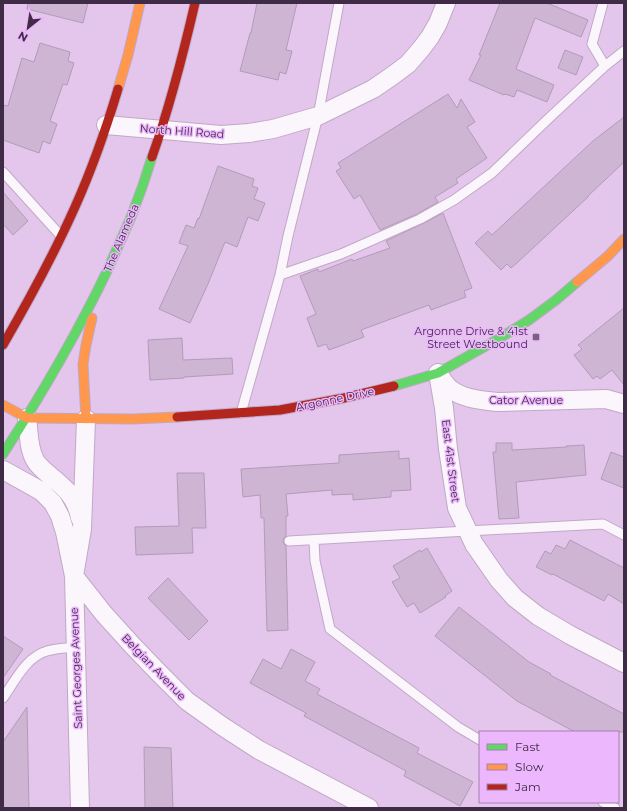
<svg xmlns="http://www.w3.org/2000/svg" width="627" height="811" font-family="Montserrat,sans-serif">
  <style>
    .building { fill: #cdb5d3; stroke: #b29bb9 }
    .lines { fill: none; stroke-linecap: round; stroke-linejoin: round }
    .lane-casing { stroke: #c0a8c6; stroke-width: 11 }
    .street-casing { stroke: #c0a8c6; stroke-width: 20 }
    .fast-casing { stroke: #c0a8c6; stroke-width: 11 }
    .slow-casing { stroke: #c0a8c6; stroke-width: 11 }
    .jam-casing { stroke: #c0a8c6; stroke-width: 11 }
    .lane { stroke: #fbf6fc; stroke-width: 9 }
    .street { stroke: #fbf6fc; stroke-width: 18 }
    .fast { stroke: #63d668; stroke-width: 9 }
    .slow { stroke: #ff974d; stroke-width: 9 }
    .jam { stroke: #b3261e; stroke-width: 9 }
    .poi-dot { fill: #796180; stroke: #ecb7fc; stroke-width: 1.5 }
    .labels { text-anchor: middle; stroke-width: 3; stroke-linejoin: round; paint-order: stroke }
    .street-label { font-size: 11px; fill: #402b46; stroke: #ecb7fc }
    .poi-label { font-size: 11px; fill: #402b46; stroke: #ecb7fc; text-anchor: end }
  </style>
  <rect width="100%" height="100%" fill="#e4c6ed"/>
  <!-- building -->
  <path class="building" d="M28,3H88L83,23L27,9Z
    M257,3H297L286,50L292,51L286,74L280,72L278,80L240,71L250,33H251Z
    M500,3H547L588,20L581,37L535,18L516,69L554,85L547,102L517,90L514,97L505,94L504,95L469,80L481,55H479Z
    M40,43L70,52L68,61L74,63L67,85L63,84L50,121L57,124L50,144L43,141L39,153L3,140V105L8,106L22,58L34,62Z
    M565,50L583,57L576,75L558,68Z
    M448,94L457,108L461,99L475,122L467,127L487,158L456,179L458,183L435,197L438,202L417,214L380,230L360,195L354,199L336,171L341,168L338,163Z
    M624,117V162L588,196V197L518,262L511,268L507,264L501,270L475,243L488,231L492,235L593,141Z
    M218,166L254,179L252,186L258,188L254,199L265,203L258,221L248,217L237,247L225,242L208,284L190,323L159,309L188,246L179,243L186,225L194,228L198,218L199,219Z
    M3,192L28,221L13,235L3,224Z
    M443,213L472,288L464,291L466,297L431,310L429,305L361,330L364,337L329,350L326,344L318,347L307,318L316,314L300,276L318,269L319,272L352,259L353,261L390,248L386,241L422,224Z
    M624,308V385L612,370L600,379L597,376L593,379L574,355L582,349L578,345Z
    M182,338L183,360L232,358L233,374L184,377V378L150,380L148,340Z
    M496,443H512V450L567,447L566,446L584,445L586,475L516,482L519,518L499,519L493,452H496Z
    M399,451V459L409,458L411,490L391,491V497L353,500V494L332,495V490L286,494L288,516H286V536L284,538L283,541L284,544L286,546L288,630L267,631L264,518H261L260,495L243,497L241,469L339,463V455Z
    M611,452L624,457V488L601,479Z
    M177,473H204L206,528H192L193,553L136,555L135,527L179,526Z
    M570,540L624,568V604L608,594L604,601L553,574L552,575L536,567L545,551L551,554L556,545L565,549Z
    M427,548L452,591L445,596L446,597L420,613L414,603L407,607L392,582L400,578L393,566L420,550L421,552Z
    M168,578L208,621L189,640L148,598Z
    M459,607L529,662L551,674L550,675L624,714V732H575L517,701L435,636Z
    M3,636L23,649L3,678Z
    M291,649L315,662L305,681L320,689L317,694L419,748L417,753L473,782L460,806L404,776L406,771L304,716L306,713L250,683L263,659L281,669Z
    M27,707L29,808H3V742Z
    M144,747L171,748L173,808H145Z"/>
  <g class="lines">
    <defs>
      <path id="lane" d="M603,3L592,44L605,66
        M3,172L61,236
        M280,275L341,254L420,219L454,200L492,173L547,120L605,66L624,51
        M241,413L280,275L288,236L318,116L339,3
        M314,540L315,561L330,629L458,727L480,740
        M289,541L467,531L603,524L624,535
        M3,698C15,681 26,657 47,651C56,648 67,648 76,647
        M603,802L615,808"/>
      <path id="street" d="M106,125L221,135L249,133L273,129L318,116L373,89L392,76L408,64L421,49L430,37L438,23L446,3
        M438,373L444,408L448,449L457,508L474,544L499,580L515,598L538,616L570,635L624,663
        M438,373C441,378 445,384 449,388C463,399 480,400 497,402L606,399L624,404
        M27,418C29,431 28,448 35,460C38,466 44,470 48,474C64,487 76,496 80,518
        M3,470L41,491L53,503L60,516L65,532L74,576L104,614L133,646L159,673L187,701L222,726L259,750L369,808
        M80,808L74,576L82,529L86,419"/>
      <path id="fast" d="M394,386L438,373L500,338L529,320L556,300L577,282
        M3,454C42,394 78,332 109,267C116,250 124,234 131,217C139,197 146,177 152,157"/>
      <path id="slow" d="M118,89L128,55L140,3
        M577,282L608,256L624,239
        M3,405L27,418L133,419L177,417
        M86,419L83,364L86,345L92,318"/>
      <path id="jam" d="M152,157C170,106 183,55 195,3
        M3,345C29,300 54,254 75,207C92,169 106,129 118,89
        M177,417L280,410L344,398L394,386"/>
    </defs>
    <!-- lane casing -->
    <use href="#lane" class="lane-casing"/>
    <!-- street casing -->
    <use href="#street" class="street-casing"/>
    <!-- fast casing -->
    <use href="#fast" class="fast-casing"/>
    <!-- slow casing -->
    <use href="#slow" class="slow-casing"/>
    <!-- jam casing -->
    <use href="#jam" class="jam-casing"/>
    <!-- lane -->
    <use href="#lane" class="lane"/>
    <!-- street -->
    <use href="#street" class="street"/>
    <!-- fast -->
    <use href="#fast" class="fast"/>
    <!-- slow -->
    <use href="#slow" class="slow"/>
    <!-- jam -->
    <use href="#jam" class="jam"/>
  </g>
  <!-- markers -->
  <rect class="poi-dot" x="532" y="333" width="8" height="8" rx="2"/>
  <g class="labels">
    <!-- street labels -->
    <g class="street-label">
      <text transform="translate(182 131) rotate(4)" y="4">North Hill Road</text>
      <text transform="translate(121 238) rotate(-67)" y="4">The Alameda</text>
      <text transform="translate(335 399) rotate(-12)" y="4">Argonne Drive</text>
      <text x="526" y="404">Cator Avenue</text>
      <text transform="translate(451 461) rotate(83)" y="4">East 41st Street</text>
      <text transform="translate(154 667) rotate(46)" y="4">Belgian Avenue</text>
      <text transform="translate(76 668) rotate(-92)" y="4">Saint Georges Avenue</text>
    </g>
    <!-- poi labels -->
    <g class="poi-label">
      <text x="528" y="335">Argonne Drive &amp; 41st<tspan x="528" dy="13">Street Westbound</tspan></text>
    </g>
  </g>
  <!-- border -->
  <rect width="627" height="811" fill="none" stroke="#402b46" stroke-width="8"/>
  <!-- legend -->
  <rect x="479" y="731" width="140" height="72" fill="#ecb7fc" stroke="#a77fb3"/>
  <rect x="487" y="744" width="20" height="6" fill="#63d668" stroke="#a77fb3"/>
  <text x="515" y="751" font-size="12" fill="#402b46">Fast</text>
  <rect x="487" y="764" width="20" height="6" fill="#ff974d" stroke="#a77fb3"/>
  <text x="515" y="771" font-size="12" fill="#402b46">Slow</text>
  <rect x="487" y="784" width="20" height="6" fill="#b3261e" stroke="#a77fb3"/>
  <text x="515" y="791" font-size="12" fill="#402b46">Jam</text>
  <!-- north arrow -->
  <g transform="translate(28 28) rotate(210)" stroke="#ecb7fc" stroke-width="3" paint-order="stroke">
  <path d="M0-3L7 15L0 10L-7 15Z" fill="#402b46"/>
  <text y="-6" font-size="11" font-weight="bold" text-anchor="middle" fill="#402b46">N</text>
  </g>
</svg>
